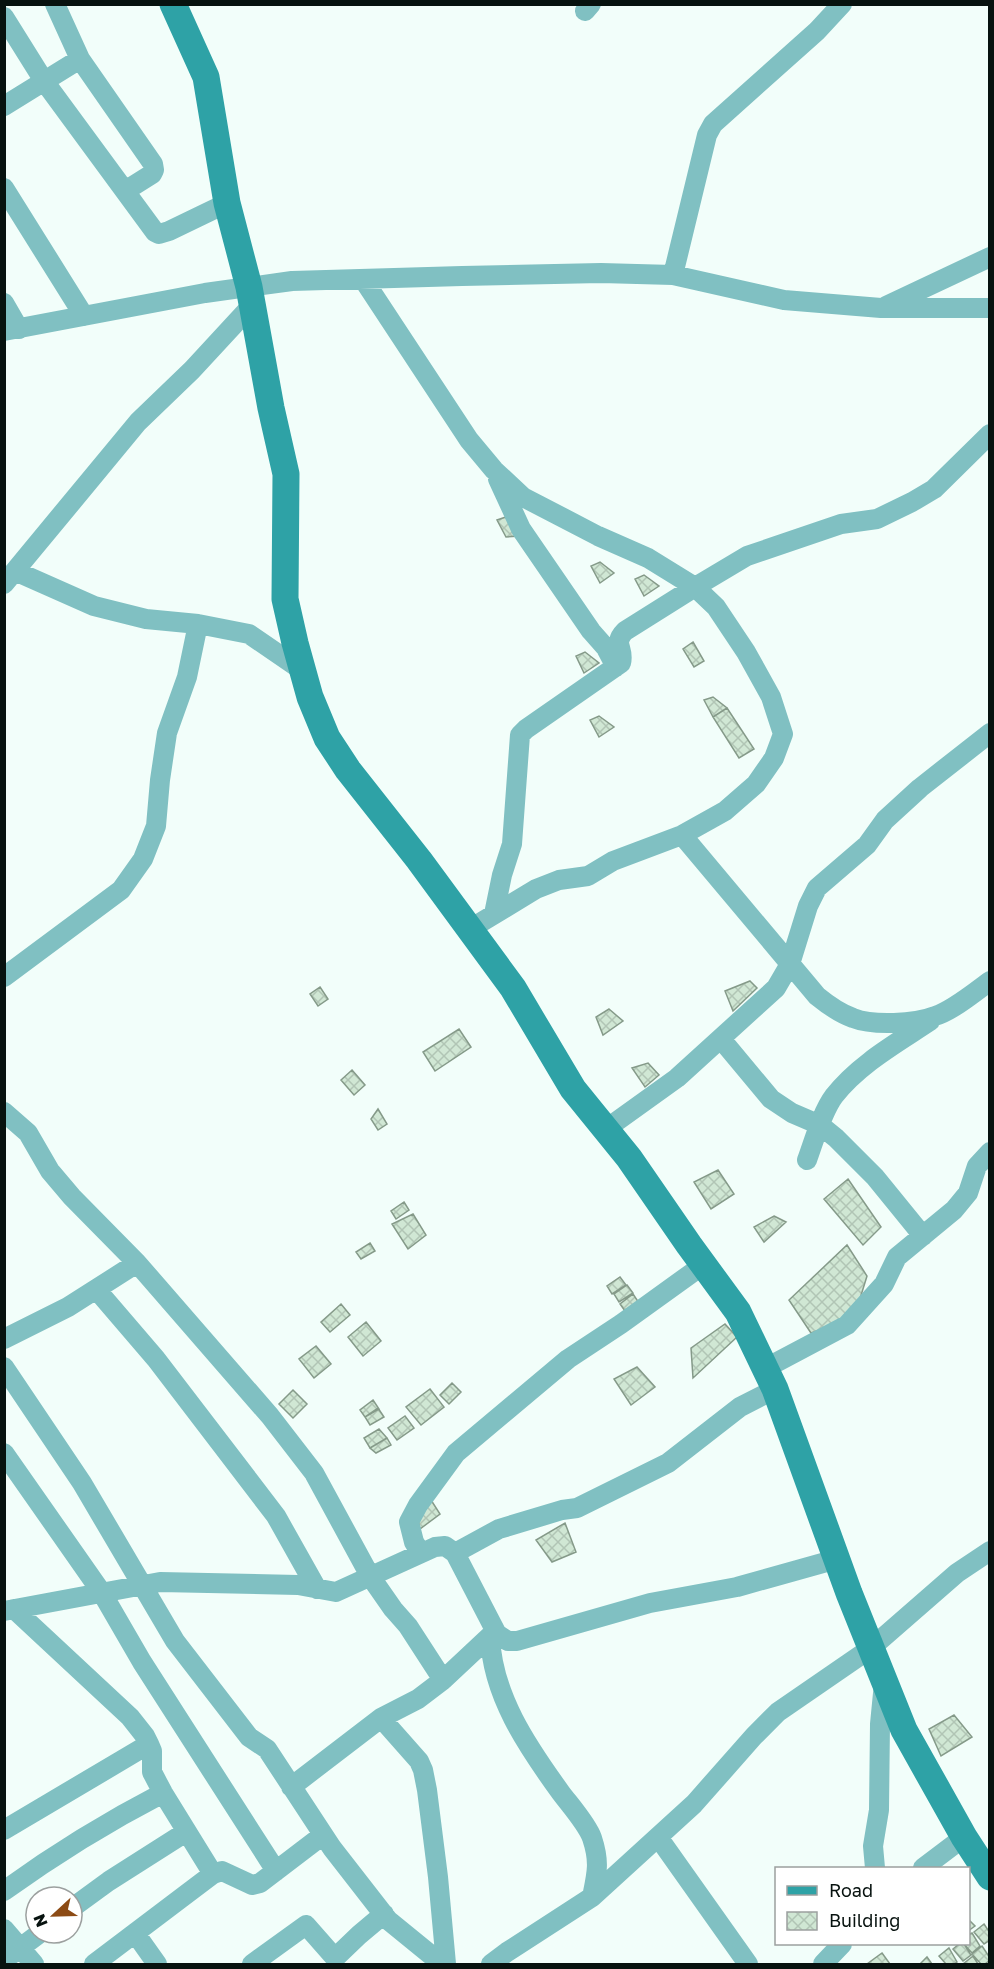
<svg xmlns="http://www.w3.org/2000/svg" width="994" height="1969" font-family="'Golos Text',sans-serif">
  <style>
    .building { fill: url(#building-cross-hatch); stroke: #859a89; stroke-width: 1.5 }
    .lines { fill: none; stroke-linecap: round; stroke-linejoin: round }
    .street { stroke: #80c0c2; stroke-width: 20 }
    .secondary { stroke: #2ea2a6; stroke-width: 27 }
  </style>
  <defs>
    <pattern id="building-cross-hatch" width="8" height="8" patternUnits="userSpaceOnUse" patternTransform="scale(1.5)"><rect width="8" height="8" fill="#d0e7d4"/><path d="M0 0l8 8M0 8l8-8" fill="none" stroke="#b1c5b5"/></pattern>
  </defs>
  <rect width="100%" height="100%" fill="#f2fefa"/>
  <!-- building -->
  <path class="building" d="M506,517L519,536L506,537L497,520Z
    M600,562L614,573L600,583L591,566Z
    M644,575L659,586L644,596L635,579Z
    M693,642L704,661L694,667L683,649Z
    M585,652L599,663L584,673L576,656Z
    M713,697L727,708L713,717L704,700Z
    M727,708L754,749L739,758L713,717Z
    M599,716L614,727L599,737L590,720Z
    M750,981L757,988L733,1011L725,991Z
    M320,987L328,999L318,1006L310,994Z
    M609,1009L623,1021L603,1035L596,1017Z
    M459,1029L471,1047L435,1071L423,1052Z
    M648,1063L659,1075L645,1087L632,1068Z
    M352,1070L365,1085L354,1095L341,1080Z
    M378,1109L387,1124L378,1130L371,1119Z
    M718,1170L734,1194L711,1209L694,1182Z
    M848,1179L881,1227L863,1245L824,1199Z
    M404,1202L409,1210L396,1219L391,1211Z
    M413,1214L426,1235L408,1249L392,1224Z
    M774,1216L786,1222L764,1242L754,1227Z
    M370,1243L375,1251L361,1259L356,1252Z
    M847,1245L867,1276L854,1318L811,1333L789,1300Z
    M620,1277L626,1285L612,1294L607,1286Z
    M627,1285L633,1293L619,1302L614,1294Z
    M633,1294L639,1303L625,1311L620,1304Z
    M341,1304L350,1315L330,1332L321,1322Z
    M366,1322L381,1341L363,1356L348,1337Z
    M725,1324L737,1337L693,1378L691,1348Z
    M316,1346L331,1364L314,1378L299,1359Z
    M637,1367L655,1387L631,1405L614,1379Z
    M452,1383L461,1392L449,1404L440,1395Z
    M430,1389L444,1407L421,1425L406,1407Z
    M293,1390L307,1404L293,1418L279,1404Z
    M373,1400L379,1409L365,1417L360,1410Z
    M378,1408L384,1417L370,1425L365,1417Z
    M405,1416L414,1428L397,1440L388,1428Z
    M379,1429L387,1438L370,1448L364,1438Z
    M387,1438L391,1445L376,1453L370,1448Z
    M431,1500L440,1514L420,1529L417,1518Z
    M565,1523L576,1552L552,1562L536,1540Z
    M954,1715L972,1737L941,1756L929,1729Z
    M968,1919L975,1926L968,1931Z
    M984,1924L990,1933V1940L984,1944L974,1932Z
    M972,1933L980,1946L972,1953L964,1944H968V1935Z
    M959,1944H964L971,1955L963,1961L953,1949Z
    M982,1946L990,1958V1960L985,1964H981L972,1954Z
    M949,1948L957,1962L954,1964H946L939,1956Z
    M882,1953L890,1964H867Z
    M973,1956L978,1964H963Z
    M927,1957L932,1964H920Z"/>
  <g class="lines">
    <!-- street -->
    <path class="street" d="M55,4L80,59L153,164L154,170L152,174L125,191
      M585,11L591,4
      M4,17L44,81L155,232L159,234L169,231L227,203
      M4,106L80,59
      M4,188L84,316
      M673,275L707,135L713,124L817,31L842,4
      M363,279L469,440L494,470L523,497L598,536L648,558L695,587L716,607L746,652L771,697L783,734L774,758L756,784L725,811L682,835L613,861L588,876L559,880L536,889L470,929
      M4,303L19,329
      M886,306L990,257
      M4,331L205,293L292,281L462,276L601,273L673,275L784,300L881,308H990
      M498,479L521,529L591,631L606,648L616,667
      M15,571L94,606L146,619L198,624L249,634L303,671
      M4,584L138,422L192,370L252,305
      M682,835L817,996C828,1005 839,1013 853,1018C873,1026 915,1024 935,1016C952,1011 975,992 990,981
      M494,914L502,875L512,844L520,735L526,729L621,663C625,648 612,644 625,631L695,587L747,556L841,524L877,519L912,502L934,489L990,434
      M4,977L121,890L143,859L156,826L160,780L167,733L187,677L198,624
      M721,1039L771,1099L792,1113L820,1125L836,1138L875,1177L923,1236
      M4,1112L28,1133L50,1171L72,1197L137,1263L270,1416L314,1473L370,1576L393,1609L408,1626L443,1680
      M606,1129L677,1078L776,988L790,964L808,906L817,888L867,845L885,820L920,788L990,733
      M807,1160C814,1141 822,1112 834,1096C859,1064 897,1043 930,1021
      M96,1289L156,1359L276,1516L317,1589
      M4,1339L68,1307L137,1263
      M4,1367L82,1483L175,1641L249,1737L267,1749L332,1848L388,1920L442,1964
      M766,1368L847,1325L884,1284L897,1257L954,1210L968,1193L977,1166L990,1152
      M4,1453L102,1593L142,1662L276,1871
      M420,1552L414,1542L409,1522L418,1505L456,1453L568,1359L621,1324L703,1265
      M455,1553L499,1529L562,1510L577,1508L668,1463L740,1407L775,1389
      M14,1609L130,1717L145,1736L149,1744L152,1751V1772L163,1793L213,1874
      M4,1611L160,1582L298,1585L336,1592L435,1547L445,1546L455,1553L497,1634L508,1641H517L650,1603L737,1587L837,1559
      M490,1636C492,1695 527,1746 561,1793C570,1805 587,1824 592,1838C600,1862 597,1873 592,1897
      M381,1718L419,1761L423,1770L427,1790L438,1877L446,1964
      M291,1787L381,1718L418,1699L443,1680L490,1636L497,1634
      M4,1830L149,1744
      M658,1837L748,1964
      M875,1868L873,1846L879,1810L880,1724L884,1683
      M923,1868L964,1837
      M4,1891C55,1854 107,1822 163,1793
      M72,1908L109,1881L186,1832
      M4,1929L34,1964
      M135,1933L157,1964
      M4,1960L40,1933
      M94,1964L213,1874L222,1871L252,1885L260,1883L323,1835
      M252,1964L306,1925L335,1958L359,1935L384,1914
      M491,1964L507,1952L592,1897L694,1804L754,1736L778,1712L871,1648L957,1573L990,1551
      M823,1964L842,1944"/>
    <!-- secondary -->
    <path class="secondary" d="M173,4L206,77L227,203L249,287L271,408L286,474L285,599L295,643L310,697L327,738L348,770L419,860L513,988L573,1089L629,1158L689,1245L738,1312L775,1389L849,1593L904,1730L964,1837L990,1877"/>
  </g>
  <!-- border -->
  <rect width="994" height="1969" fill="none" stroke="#07120f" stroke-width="12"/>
  <!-- legend -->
  <rect x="775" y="1867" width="195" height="78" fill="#ffffff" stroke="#9ca09f" stroke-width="1.5"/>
  <rect x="787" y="1886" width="30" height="9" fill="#2ea2a6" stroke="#9ca09f" stroke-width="1.5"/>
  <text x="829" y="1897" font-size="18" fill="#07120f">Road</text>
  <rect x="787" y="1912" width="30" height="18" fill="url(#building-cross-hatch)" stroke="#9ca09f" stroke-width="1.5"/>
  <text x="829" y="1927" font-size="18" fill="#07120f">Building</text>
  <!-- north arrow -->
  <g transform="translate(54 1915) rotate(248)"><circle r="28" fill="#ffffff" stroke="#9ca09f" stroke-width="1.5"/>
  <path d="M0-4.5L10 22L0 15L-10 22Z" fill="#8c4b15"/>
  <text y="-9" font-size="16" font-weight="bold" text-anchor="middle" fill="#07120f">N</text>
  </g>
</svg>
